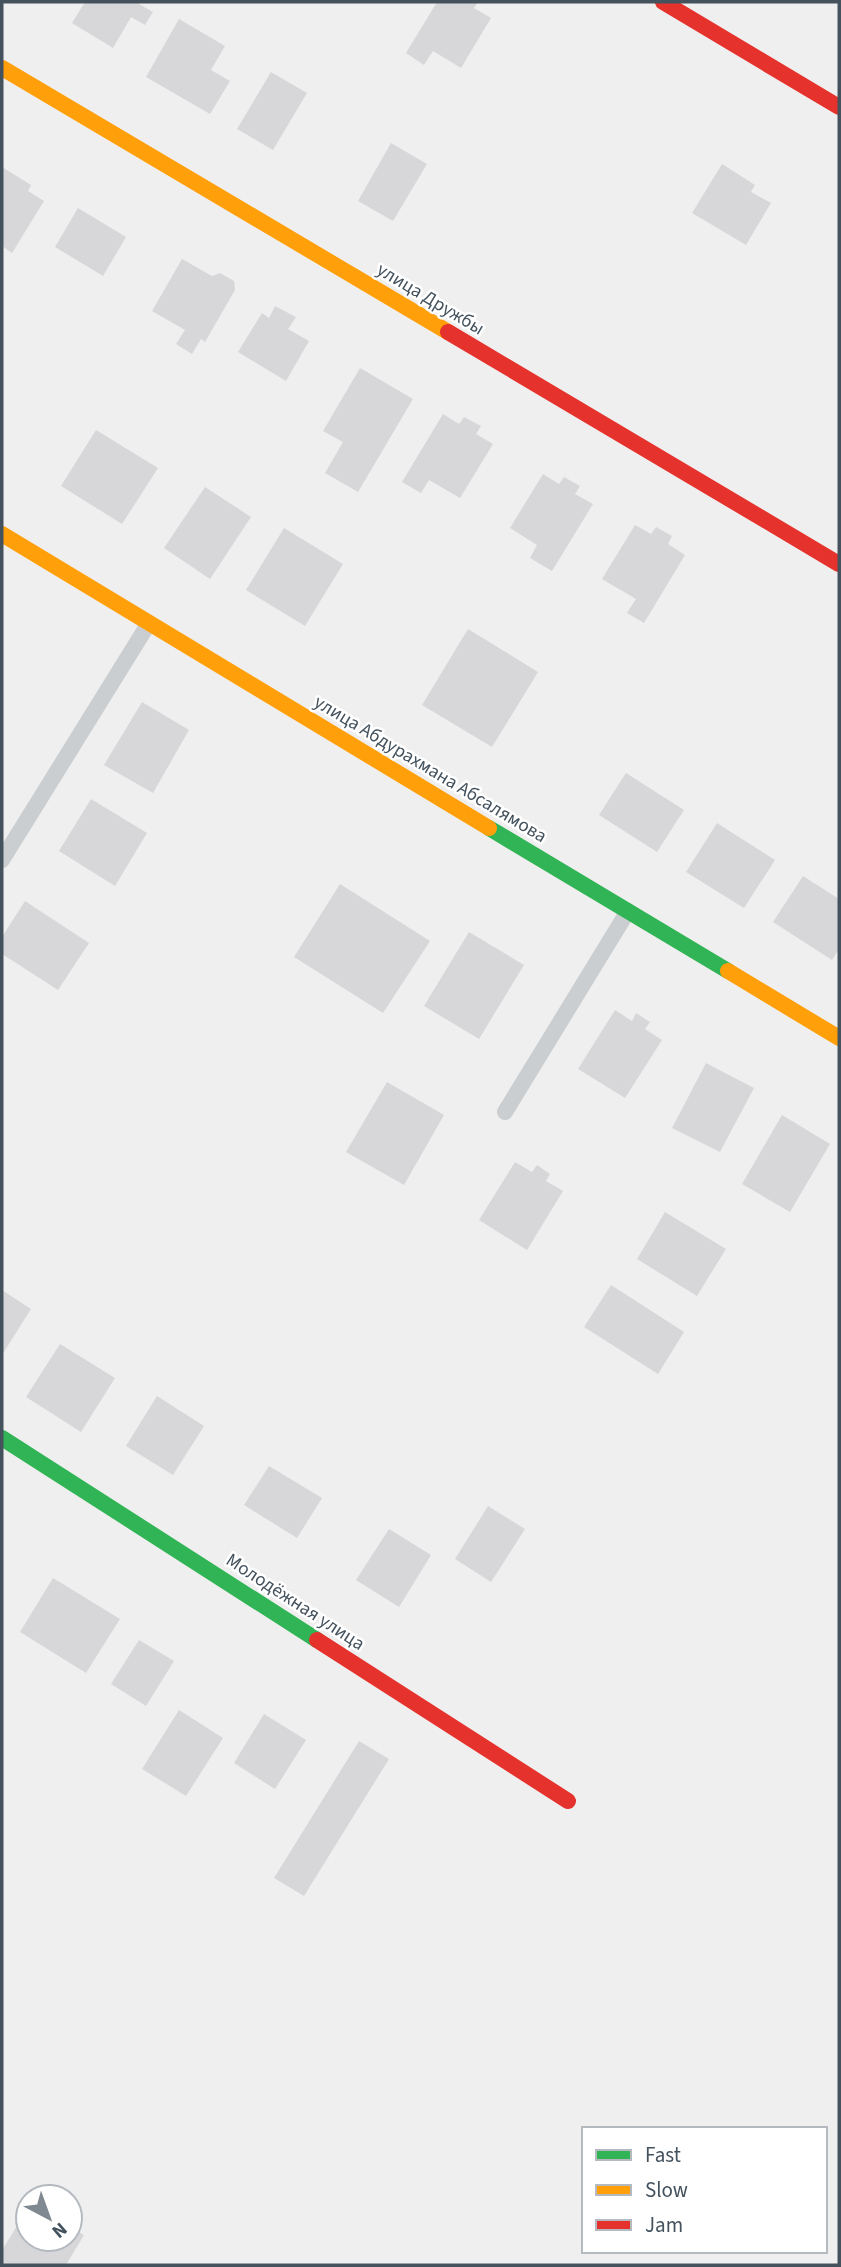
<svg xmlns="http://www.w3.org/2000/svg" width="841" height="2267" font-family="'Source Sans 3',sans-serif">
  <style>
    .building { fill: #d7d7d9 }
    .lines { fill: none; stroke-linecap: round; stroke-linejoin: round }
    .lane { stroke: #cbced0; stroke-width: 16 }
    .fast { stroke: #30b455; stroke-width: 16 }
    .slow { stroke: #ff9f0a; stroke-width: 16 }
    .jam { stroke: #e5322d; stroke-width: 16 }
    .labels { text-anchor: middle; stroke-width: 5; stroke-linejoin: round; paint-order: stroke }
    .street-label { font-size: 19px; fill: #44525e; stroke: #fff }
  </style>
  <rect width="100%" height="100%" fill="#f0efef"/>
  <!-- building -->
  <path class="building" d="M85,2H140L139,4L153,12L145,25L131,17L113,48L72,23Z
    M437,2H478L474,8L491,18L461,68L433,51L424,65L406,53Z
    M179,19L225,46L211,70L230,81L210,114L146,77Z
    M271,72L307,93L273,150L237,129Z
    M391,143L427,164L393,221L358,201Z
    M722,164L755,185L751,192L771,203L746,245L692,213Z
    M2,167L31,185L28,191L44,201L12,253L2,246Z
    M78,208L126,237L103,276L55,247Z
    M182,259L212,276L220,273L234,281L235,290L205,342L201,339L192,354L176,344L185,330L152,311Z
    M275,306L296,317L288,329L309,341L286,381L238,352L262,313L269,318Z
    M360,368L413,399L358,492L325,473L343,442L323,431Z
    M443,414L459,424L464,417L481,426L476,434L493,444L460,498L429,480L421,493L402,482Z
    M96,430L158,468L122,524L61,486Z
    M543,474L559,484L564,477L580,486L575,494L593,504L552,571L530,558L537,545L510,528Z
    M205,487L251,517L210,579L164,548Z
    M635,525L651,534L656,527L672,536L668,544L685,555L644,623L627,613L636,599L602,579Z
    M284,528L343,564L305,626L246,590Z
    M468,629L538,672L492,747L422,705Z
    M142,702L189,730L153,793L104,765Z
    M626,773L684,810L657,852L599,815Z
    M91,799L147,833L115,886L59,851Z
    M717,823L775,860L744,908L686,872Z
    M803,876L839,899V949L832,960L773,922Z
    M340,884L430,941L383,1013L294,957Z
    M25,901L89,943L58,990L2,954V937Z
    M469,932L524,965L479,1039L424,1006Z
    M615,1010L632,1021L636,1013L650,1022L645,1029L662,1040L625,1098L578,1069Z
    M706,1063L754,1088L720,1152L672,1128Z
    M387,1082L444,1115L404,1185L346,1152Z
    M782,1115L830,1144L790,1212L742,1184Z
    M515,1162L532,1172L537,1165L550,1174L546,1181L563,1191L527,1250L479,1220Z
    M665,1212L726,1249L697,1296L637,1259Z
    M611,1285L684,1332L658,1374L584,1327Z
    M2,1290L31,1309L2,1355Z
    M60,1344L115,1378L81,1432L26,1397Z
    M157,1396L204,1426L173,1475L126,1446Z
    M269,1466L322,1498L297,1538L244,1505Z
    M488,1506L525,1529L491,1582L455,1559Z
    M389,1529L431,1555L399,1607L356,1580Z
    M53,1578L120,1619L86,1673L20,1632Z
    M139,1640L174,1661L146,1706L111,1684Z
    M179,1710L223,1738L186,1796L142,1769Z
    M264,1714L306,1740L275,1789L234,1763Z
    M359,1741L389,1759L304,1896L274,1878Z
    M28,2208V2239H70V2227L84,2235L66,2265H2V2250Z"/>
  <g class="lines">
    <!-- lane -->
    <path class="lane" d="M2,860L149,623
      M505,1112L628,911"/>
    <!-- fast -->
    <path class="fast" d="M489,828L728,971
      M2,1438L317,1640"/>
    <!-- slow -->
    <path class="slow" d="M2,68L448,332
      M2,534L489,828
      M728,971L839,1038"/>
    <!-- jam -->
    <path class="jam" d="M663,2L839,107
      M448,332L839,564
      M317,1640L568,1801"/>
  </g>
  <g class="labels">
    <!-- street labels -->
    <g class="street-label">
      <text transform="translate(431 298) rotate(31)" y="7">улица Дружбы</text>
      <text transform="translate(431 768) rotate(31)" y="7">улица Абдурахмана Абсалямова</text>
      <text transform="translate(296 1601) rotate(33)" y="7">Молодёжная улица</text>
    </g>
  </g>
  <!-- border -->
  <rect width="841" height="2267" fill="none" stroke="#44525e" stroke-width="7"/>
  <!-- legend -->
  <rect x="582" y="2127" width="245" height="126" fill="#ffffff" stroke="#b4babf" stroke-width="2"/>
  <rect x="596" y="2150" width="35" height="10" fill="#30b455" stroke="#b4babf" stroke-width="2"/>
  <text x="645" y="2162" font-size="21" fill="#44525e">Fast</text>
  <rect x="596" y="2185" width="35" height="10" fill="#ff9f0a" stroke="#b4babf" stroke-width="2"/>
  <text x="645" y="2197" font-size="21" fill="#44525e">Slow</text>
  <rect x="596" y="2220" width="35" height="10" fill="#e5322d" stroke="#b4babf" stroke-width="2"/>
  <text x="645" y="2232" font-size="21" fill="#44525e">Jam</text>
  <!-- north arrow -->
  <g transform="translate(49 2218) rotate(139)"><circle r="33" fill="#ffffff" stroke="#b4babf" stroke-width="2"/>
  <path d="M0-5L12 26L0 18L-12 26Z" fill="#808991"/>
  <text y="-10" font-size="19" font-weight="bold" text-anchor="middle" fill="#44525e">N</text>
  </g>
</svg>
